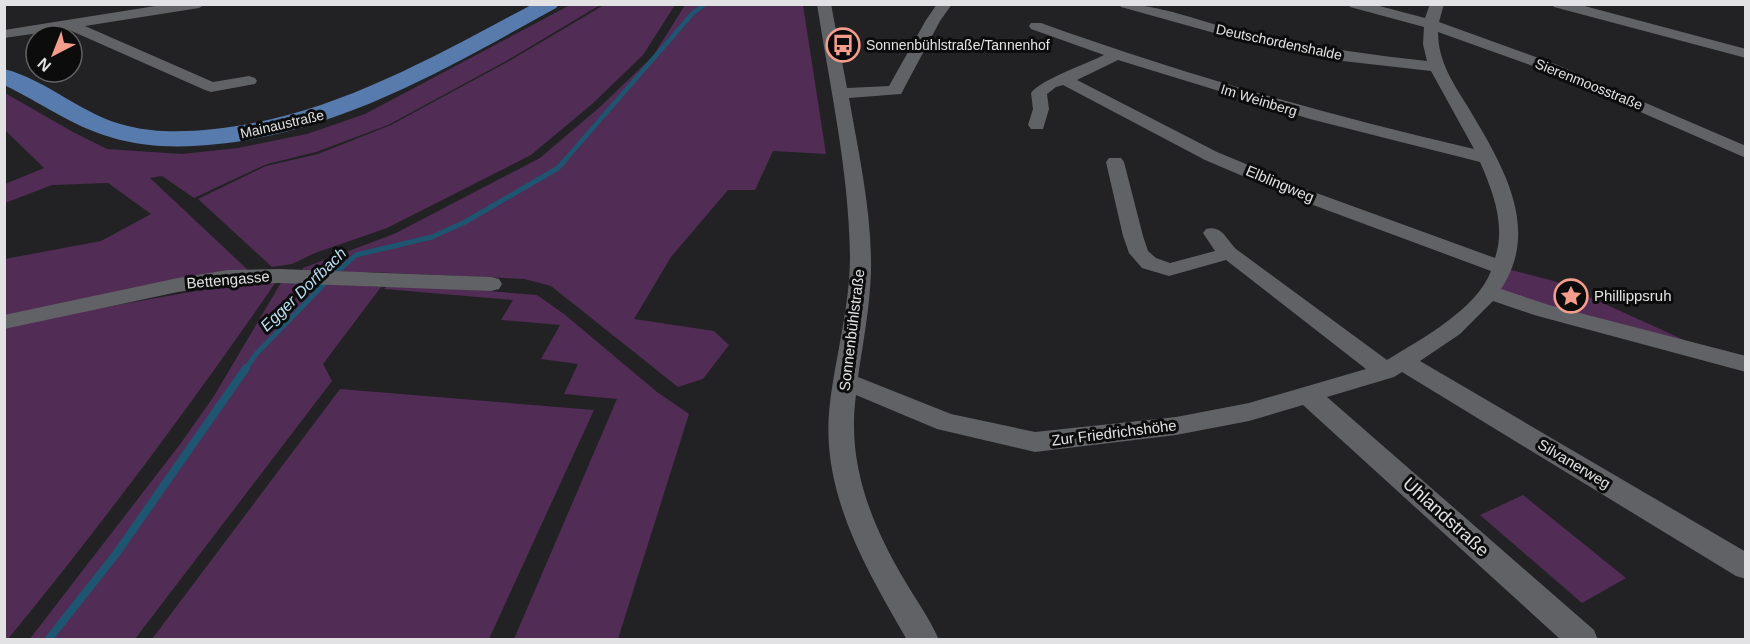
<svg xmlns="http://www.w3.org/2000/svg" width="1750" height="644" font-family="Helvetica,sans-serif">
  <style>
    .green { fill: #512c54 }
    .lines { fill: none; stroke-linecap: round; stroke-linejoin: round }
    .stream-far2 { stroke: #1e5570; stroke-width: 4.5 }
    .stream-far1 { stroke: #1e5570; stroke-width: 5 }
    .stream { stroke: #1e5570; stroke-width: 8 }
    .street { fill: #616265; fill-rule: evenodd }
    .primary { fill: #577bac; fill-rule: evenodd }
    .labels { text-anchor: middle; stroke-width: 6; stroke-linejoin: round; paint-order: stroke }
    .far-street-label { font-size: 14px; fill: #e2e2e4; stroke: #0c0c0d }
    .far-poi-label { font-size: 14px; fill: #e2e2e4; stroke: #0c0c0d; text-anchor: start }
    .street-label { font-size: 15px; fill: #e2e2e4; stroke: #0c0c0d }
    .poi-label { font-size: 15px; fill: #e2e2e4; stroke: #0c0c0d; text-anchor: start }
    .water-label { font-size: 16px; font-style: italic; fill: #b9ddf2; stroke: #0c0c0d }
    .near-street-label { font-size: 18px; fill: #e2e2e4; stroke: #0c0c0d }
  </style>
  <rect width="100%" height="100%" fill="#222225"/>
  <!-- green -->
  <path class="green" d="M570,5H600L508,60L388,125L316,152L267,164L194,198L162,176L150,178L249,271L5,317V259L101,241L151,214L108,183L52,185L5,203V184L44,168L5,130V93L73,132L107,149L182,154L238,148L307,134L365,114Z
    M604,5H675L643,55L591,105L531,155L387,228L315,253L292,264L272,267L198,199L266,166L318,154L391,125L511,60Z
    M685,5H803L826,154L773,151L755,190H728L671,257L634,319L714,331L729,345L703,379L678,387L551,286L524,279L370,272L350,276L303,274V268L394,234L540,158L601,106L653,56Z
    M1503,268L1554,281L1724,358L1493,293Z
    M280,276C194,401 104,522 8,639L5,640V325Z
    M282,281L381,287L323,364L332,381L135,639L29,640L181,443L214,396Z
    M390,283L537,295L564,314L657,392L689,414L618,639H514L617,399L564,394L578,364L541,359L560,325L501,320L513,300L384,289Z
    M340,389L594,410L489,639H152Z
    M1523,495L1626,578L1582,603L1480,515Z"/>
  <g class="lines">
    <!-- stream-far2 -->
    <path class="stream-far2" d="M565,160L693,13L705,4"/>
    <!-- stream-far1 -->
    <path class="stream-far1" d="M245,370L256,354L330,278L356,255L432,237L465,222L558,168L566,159"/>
    <!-- stream -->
    <path class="stream" d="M48,640L116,554L246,368"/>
    <!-- street -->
    <path class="street" d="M168,4H206L199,8L85,26L213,82L249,76L255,78L257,81L255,84L211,92L205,90L67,29L4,38V30Z
      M817,4H831L847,88L889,86L926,20L937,4H952L940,21L901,94L849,98C859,155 872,213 871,271C870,307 863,342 858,377L951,414L1035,432L1176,417L1249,403L1366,369L1226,260L1169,276L1142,268L1129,253L1123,236L1106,162L1109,158H1121L1124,162L1143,236L1148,251L1156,258L1170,263L1215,251L1203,233L1206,229C1222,225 1226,239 1236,249L1387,360C1421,339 1476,310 1491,271L1297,199L1205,160L1063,85L1056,87L1047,94L1049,109L1043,129H1031L1028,125L1033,109L1031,93C1040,80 1086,64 1104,55L1031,29L1029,26L1031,23H1041C1183,74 1327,115 1474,149L1431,71L1334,60L1236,39L1121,7L1119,4C1161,4 1200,22 1240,31C1302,45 1364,54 1427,61L1423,44L1424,27L1350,7L1348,4H1372L1425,18L1430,4H1444L1439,22L1555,64L1746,146V158L1544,70L1438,32C1438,61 1453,83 1468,107C1501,163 1542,227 1501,289L1549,305L1746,356V372L1534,315L1493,301L1460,334L1420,361L1746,552V579L1736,576L1402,372L1394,377L1327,397L1594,630L1598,640H1561L1303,405L1249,421L1176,435L1035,452L937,429L856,395C847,461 869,519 902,576C914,597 929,617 939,640H907C865,567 819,490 830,403C836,354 850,306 850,256C849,171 830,88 817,4ZM1118,60L1310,119L1480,162C1493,192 1506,225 1495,258L1311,191L1217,152L1077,80Z
      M1552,4H1577L1746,49V58L1554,7Z
      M280,269L491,277L499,279L502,284L499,289L491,291L280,283L228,284L178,292L4,329V315L178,278L228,270Z"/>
    <!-- primary -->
    <path class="primary" d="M533,4H559L556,8C449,67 342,131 218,144C182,148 145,148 110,137C72,126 40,102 4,85V69C48,80 83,116 128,126C155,133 186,132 214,129C330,117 431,58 533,4Z"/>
  </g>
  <!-- icons -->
  <defs>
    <symbol id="bus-ring" viewBox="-11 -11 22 22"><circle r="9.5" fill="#0c0c0d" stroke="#f49d8c" stroke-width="1.5"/><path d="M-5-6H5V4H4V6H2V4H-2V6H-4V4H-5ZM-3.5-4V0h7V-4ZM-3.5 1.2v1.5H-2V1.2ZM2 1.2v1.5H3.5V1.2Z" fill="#f49d8c"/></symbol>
    <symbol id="sight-ring" viewBox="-11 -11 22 22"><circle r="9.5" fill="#0c0c0d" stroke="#f49d8c" stroke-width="1.5"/><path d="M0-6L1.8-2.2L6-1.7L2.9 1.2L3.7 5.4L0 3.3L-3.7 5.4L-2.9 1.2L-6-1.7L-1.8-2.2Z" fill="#f49d8c"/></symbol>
  </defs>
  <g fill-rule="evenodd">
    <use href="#bus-ring" x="824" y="26" width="38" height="38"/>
    <use href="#sight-ring" x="1552" y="277" width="38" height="38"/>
  </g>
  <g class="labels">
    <!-- far-street labels -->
    <g class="far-street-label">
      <text transform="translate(1279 42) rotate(12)" y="5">Deutschordenshalde</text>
      <text transform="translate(1589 84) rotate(22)" y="5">Sierenmoosstraße</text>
      <text transform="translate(1259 100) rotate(17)" y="5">Im Weinberg</text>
      <text transform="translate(282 124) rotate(-13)" y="5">Mainaustraße</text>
    </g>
    <!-- far-poi labels -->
    <g class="far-poi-label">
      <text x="866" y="50">Sonnenbühlstraße/Tannenhof</text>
    </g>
    <!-- street labels -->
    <g class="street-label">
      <text transform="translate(1280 184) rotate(23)" y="5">Elblingweg</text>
      <text transform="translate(228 280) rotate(-5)" y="5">Bettengasse</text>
      <text transform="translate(852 330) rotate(-83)" y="5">Sonnenbühlstraße</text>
      <text transform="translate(1114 433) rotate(-7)" y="5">Zur Friedrichshöhe</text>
      <text transform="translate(1574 464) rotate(31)" y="5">Silvanerweg</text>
    </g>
    <!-- poi labels -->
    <g class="poi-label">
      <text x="1594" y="301">Phillippsruh</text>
    </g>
    <!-- water labels -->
    <g class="water-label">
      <text transform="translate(303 289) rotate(-44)" y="6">Egger Dorfbach</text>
    </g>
    <!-- near-street labels -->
    <g class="near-street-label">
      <text transform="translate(1446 517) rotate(42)" y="6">Uhlandstraße</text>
    </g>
  </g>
  <!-- border -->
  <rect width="1750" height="644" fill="none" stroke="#e2e2e4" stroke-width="12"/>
  <!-- north arrow -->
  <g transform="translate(54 54) rotate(222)"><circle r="28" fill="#0c0c0d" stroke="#626263" stroke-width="1.5"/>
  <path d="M0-4.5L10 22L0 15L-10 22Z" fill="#f49d8c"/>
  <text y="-9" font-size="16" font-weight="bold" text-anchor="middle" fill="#e2e2e4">N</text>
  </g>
</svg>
